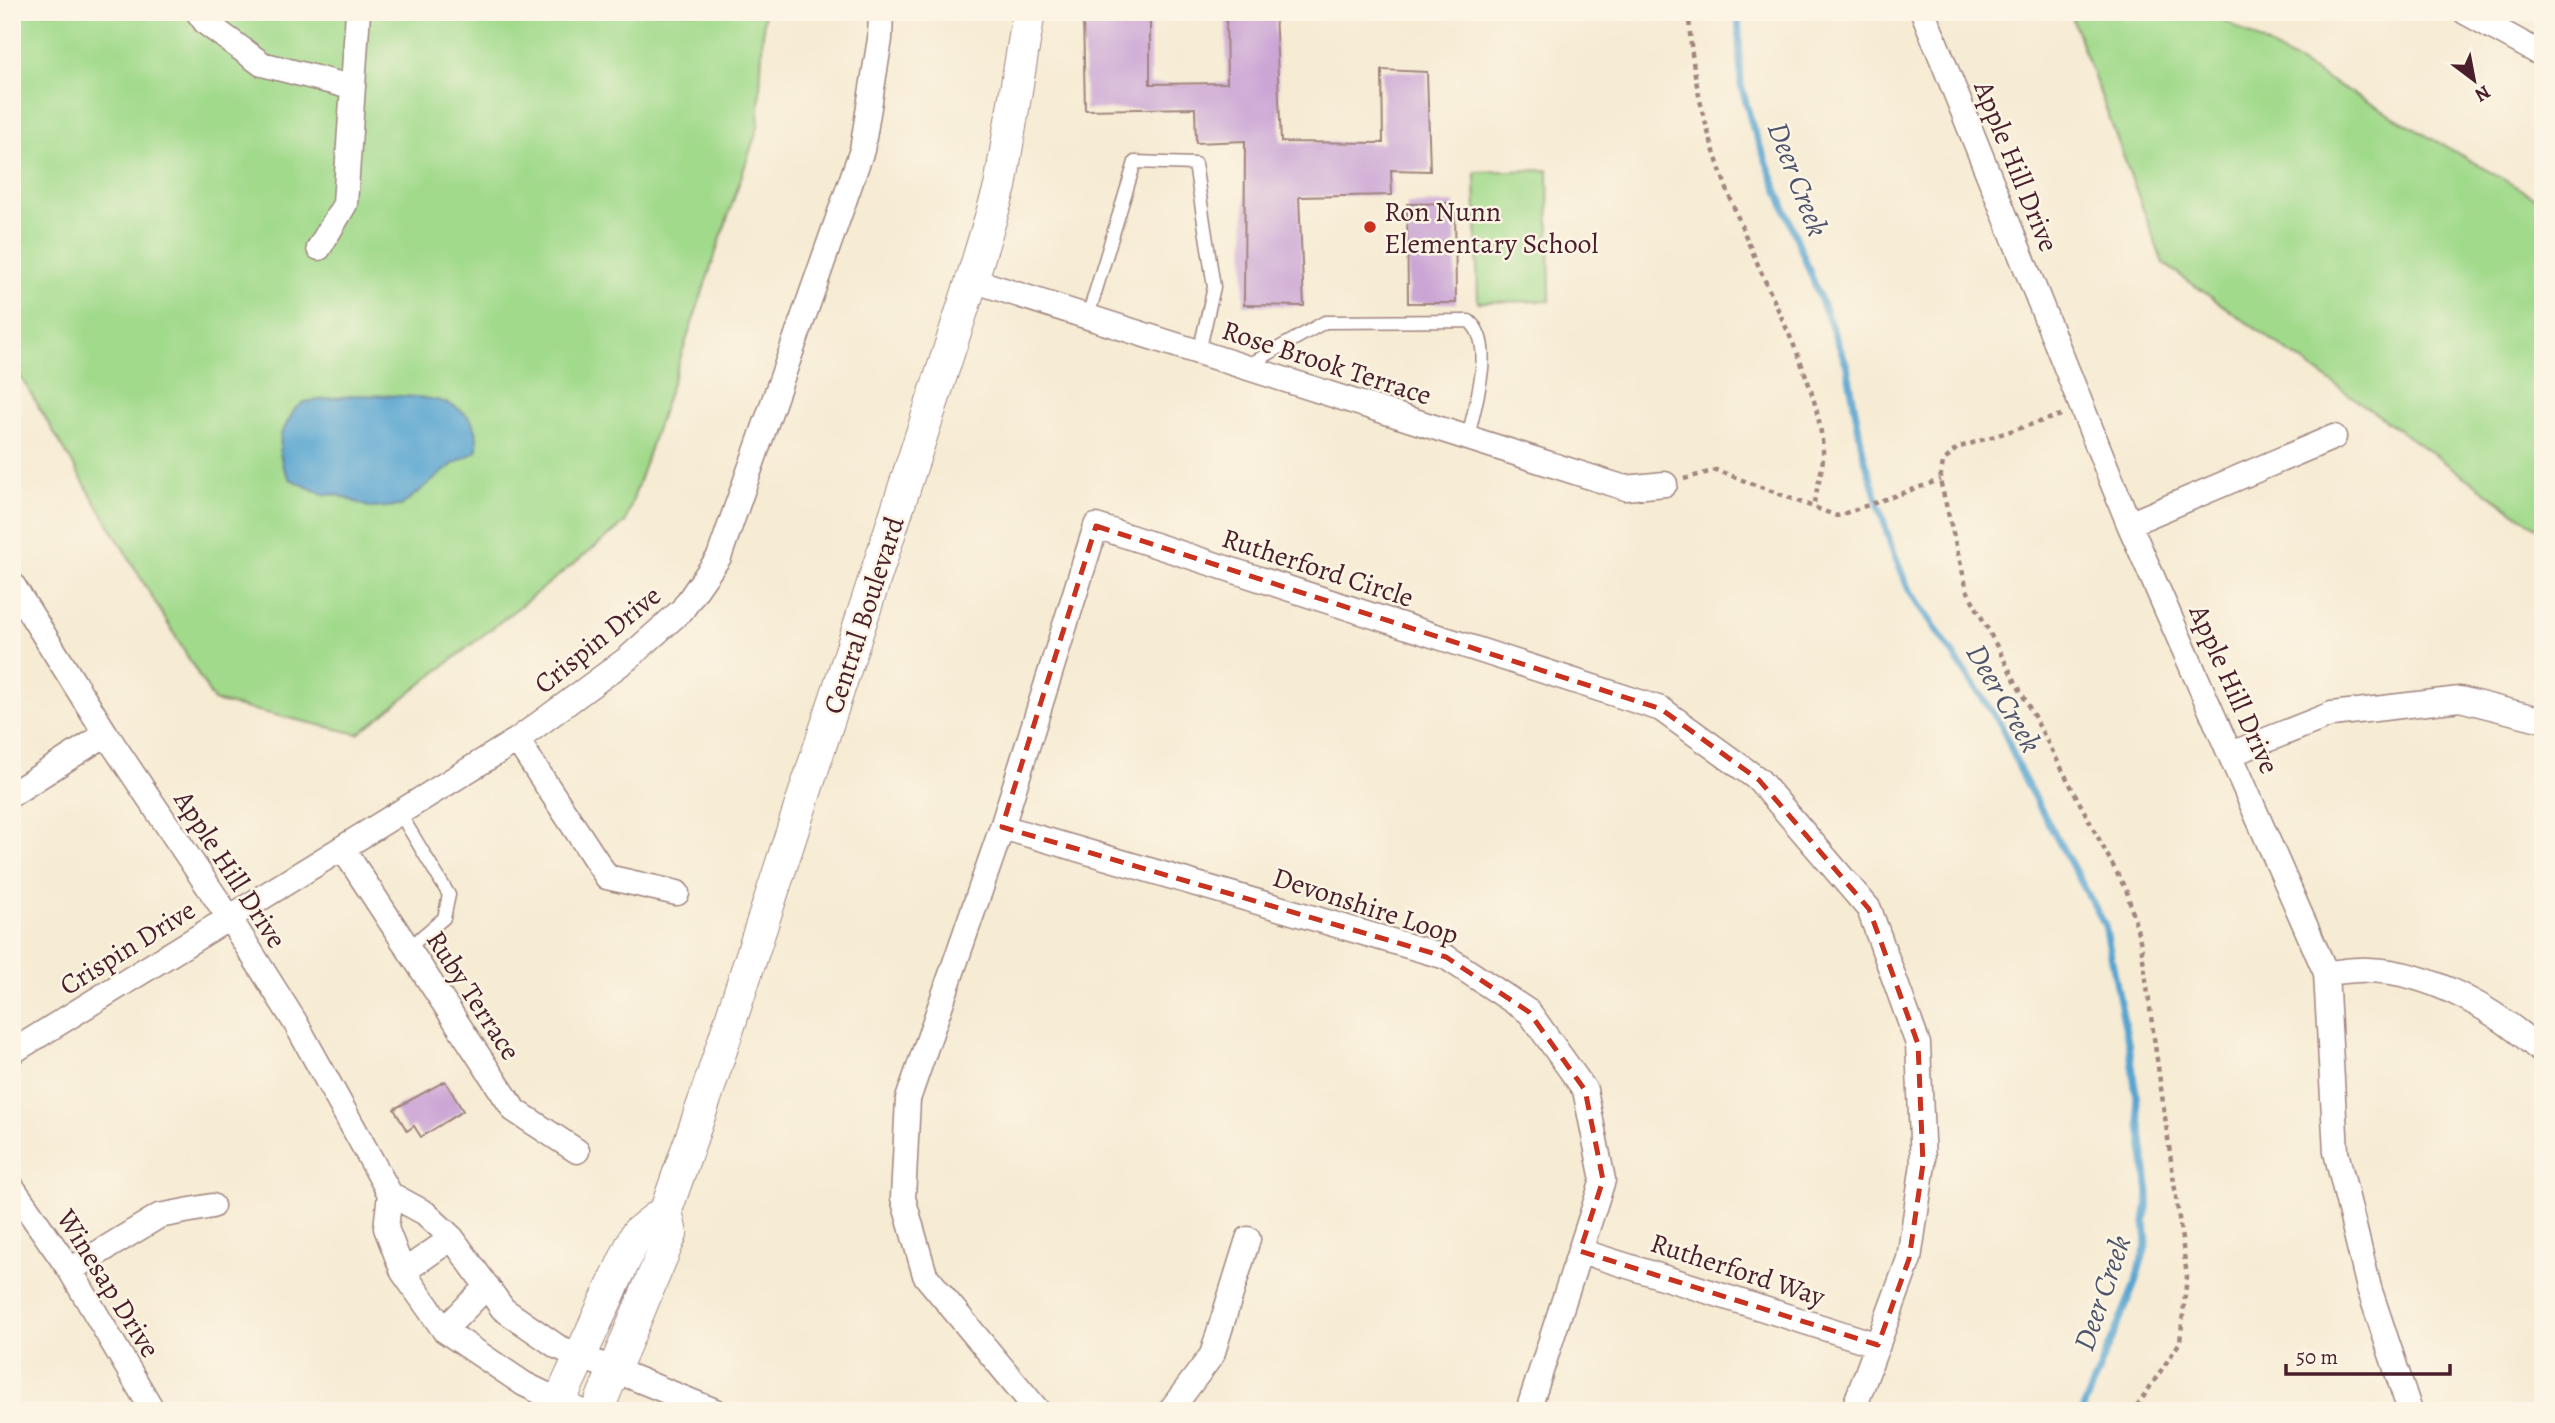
<svg xmlns="http://www.w3.org/2000/svg" width="2555" height="1423" font-family="Alegreya,serif">
  <style>
    .green { fill: #a2da8c; stroke: #767c5c; stroke-width: 2 }
    .water { fill: #57a4d0; stroke: #50627e; stroke-width: 2 }
    .lines { fill: none; stroke-linecap: round; stroke-linejoin: round }
    .stream { stroke: #57a4d0; stroke-width: 7 }
    .building { fill: #cba6d5 }
    .service-casing { stroke: #a0857f; stroke-width: 15 }
    .minor-casing { stroke: #a0857f; stroke-width: 27 }
    .tertiary-casing { stroke: #a0857f; stroke-width: 34 }
    .path { stroke: #a0857f; stroke-width: 4.5; stroke-dasharray: 5 5; stroke-linecap: butt }
    .service { stroke: #fff; stroke-width: 12 }
    .minor { stroke: #fff; stroke-width: 24 }
    .tertiary { stroke: #fff; stroke-width: 32 }
    .marked { fill: none; stroke: #c8321e; stroke-width: 5; stroke-dasharray: 14 9; stroke-linejoin: round }
    .poi-dot { fill: #c8321e; stroke: #fcf5e5; stroke-width: 2.5 }
    .labels { text-anchor: middle; stroke-width: 5; stroke-linejoin: round; paint-order: stroke }
    .street-label { font-size: 28px; fill: #4a1f2b; stroke: #fcf5e5 }
    .poi-label { font-size: 28px; fill: #4a1f2b; stroke: #fcf5e5; text-anchor: start }
    .water-label { font-size: 30px; font-style: italic; fill: #4f546d; stroke: #fcf5e5 }
  </style>
  <rect width="100%" height="100%" fill="#fcf5e5"/>
  <filter id="ink" filterUnits="userSpaceOnUse"><feTurbulence type="fractalNoise" baseFrequency=".0143" numOctaves="2"/><feDisplacementMap in="SourceGraphic" scale="14" xChannelSelector="R" yChannelSelector="G"/><feConvolveMatrix kernelMatrix="1 2 1 2 8 2 1 2 1" color-interpolation-filters="sRGB"/></filter>
  <filter id="wash" filterUnits="userSpaceOnUse"><feTurbulence type="fractalNoise" baseFrequency=".00686" numOctaves="4" result="noise"/><feDisplacementMap in="SourceGraphic" scale="28" xChannelSelector="R" yChannelSelector="G"/><feGaussianBlur stdDeviation="1.57" result="paint"/><feColorMatrix in="noise" values="0 0 0 0 0 0 0 0 0 0 0 0 0 0 0 0 0 1.4 0 .05"/><feComposite in="paint" operator="in"/></filter>
  <g filter="url(#wash)">
    <rect width="100%" height="100%" fill="#f6ebd3"/>
    <!-- green -->
    <path class="green" d="M12,12H764L758,127L625,523L358,734L214,701L12,362Z
      M2070,12H2210L2543,202V532L2163,263Z
      M1548,170L1550,301L1478,302L1475,172Z"/>
    <!-- water -->
    <path class="water" d="M357,395C391,397 460,389 475,428C478,435 477,444 477,451L452,465L401,506L371,508L338,495L322,494L290,479L283,467L280,453L281,434L295,409L304,402Z"/>
    <g class="lines">
      <!-- stream -->
      <path class="stream" d="M1738,12L1741,85L1753,128L1847,366L1863,453L1892,549L1908,588L2001,725L2023,777L2105,925L2131,1057L2149,1193L2145,1222L2147,1243L2134,1286L2082,1411"/>
    </g>
    <g id="blocks">
      <!-- building -->
      <path class="building" d="M1226,12H1275L1281,142L1383,143L1382,70L1427,72L1430,171L1391,170L1392,195L1299,197L1304,306L1244,305L1245,141L1196,143L1195,108L1085,110L1083,15L1150,14V84L1227,83Z
        M1455,203L1456,303H1408L1407,204Z
        M445,1081L463,1111L421,1137L414,1126L407,1131L394,1109Z"/>
    </g>
  </g>
  <g filter="url(#ink)">
    <use href="#blocks" fill-opacity="0" stroke="#a0857f" stroke-width="2"/>
    <g class="lines">
      <defs>
        <path id="service" d="M1088,316L1135,162L1195,164L1214,287L1199,352
          M1245,367L1325,322L1469,321C1497,343 1474,406 1468,438
          M399,812L449,895L444,918L408,948"/>
        <path id="minor" d="M198,12L206,23L262,64L351,87
          M1923,12L2129,524L2326,973L2336,1152L2369,1288L2410,1411
          M2465,12L2543,55
          M319,248L345,204L358,12
          M972,280L1625,488L1665,484
          M2129,524L2334,437
          M12,584L106,734L230,919L295,1022L390,1194L425,1213L452,1238L503,1309L558,1347L715,1411
          M517,740L607,877L677,893
          M2231,754L2332,714L2460,699L2543,720
          M12,794L106,734
          M1002,827L1446,957L1529,1012L1585,1090L1603,1180L1528,1411
          M343,849L514,1110L577,1151
          M2326,973C2340,972 2355,969 2369,970C2432,972 2498,1011 2543,1053
          M12,1052L517,740L627,659L682,610L719,557L862,150L880,39L881,12
          M12,1187L70,1270L153,1411
          M390,1194L386,1228L403,1272L444,1330L524,1384L580,1411
          M1580,1251L1878,1345
          M70,1270L159,1216L212,1206
          M403,1272L452,1238
          M444,1330L487,1286
          M1038,1411L925,1275L903,1198L908,1099L1002,827L1096,526L1661,709L1759,780L1869,909L1918,1044L1923,1164L1909,1259L1853,1411
          M1170,1411L1212,1355L1248,1239"/>
        <path id="tertiary" d="M555,1411L637,1233L666,1210
          M597,1411L671,1234L666,1210L705,1099L972,280L1000,187L1029,12"/>
      </defs>
      <!-- service casing -->
      <use href="#service" class="service-casing"/>
      <!-- minor casing -->
      <use href="#minor" class="minor-casing"/>
      <!-- tertiary casing -->
      <use href="#tertiary" class="tertiary-casing"/>
      <!-- path -->
      <path class="path" d="M1689,12C1691,115 1734,212 1776,305C1797,352 1819,398 1823,450C1824,468 1816,490 1813,508
        M2061,415L1957,448L1943,462L1940,480L1967,590L2127,892L2141,944L2187,1276L2180,1342L2134,1411
        M1684,479L1716,470L1837,516L1940,480"/>
      <!-- service -->
      <use href="#service" class="service"/>
      <!-- minor -->
      <use href="#minor" class="minor"/>
      <!-- tertiary -->
      <use href="#tertiary" class="tertiary"/>
    </g>
  </g>
  <!-- marked area -->
  <path class="marked" d="M1096,526L1661,709L1759,780L1869,909L1918,1044L1923,1164L1909,1259L1878,1345L1580,1251L1603,1180L1585,1090L1529,1012L1446,957L1002,827Z"/>
  <!-- markers -->
  <circle class="poi-dot" cx="1370" cy="227" r="7"/>
  <g class="labels">
    <!-- street labels -->
    <g class="street-label">
      <text transform="translate(2017 166) rotate(68)" y="10">Apple Hill Drive</text>
      <text transform="translate(1327 362) rotate(18)" y="10">Rose Brook Terrace</text>
      <text transform="translate(1318 567) rotate(18)" y="10">Rutherford Circle</text>
      <text transform="translate(863 615) rotate(-72)" y="10">Central Boulevard</text>
      <text transform="translate(597 639) rotate(-39)" y="10">Crispin Drive</text>
      <text transform="translate(2235 689) rotate(66)" y="10">Apple Hill Drive</text>
      <text transform="translate(231 869) rotate(57)" y="10">Apple Hill Drive</text>
      <text transform="translate(1366 905) rotate(18)" y="10">Devonshire Loop</text>
      <text transform="translate(127 947) rotate(-32)" y="10">Crispin Drive</text>
      <text transform="translate(474 995) rotate(57)" y="10">Ruby Terrace</text>
      <text transform="translate(1738 1269) rotate(18)" y="10">Rutherford Way</text>
      <text transform="translate(109 1283) rotate(58)" y="10">Winesap Drive</text>
    </g>
    <!-- poi labels -->
    <g class="poi-label">
      <text x="1384" y="221">Ron Nunn<tspan x="1384" dy="32">Elementary School</tspan></text>
    </g>
    <!-- water labels -->
    <g class="water-label">
      <text transform="translate(1798 179) rotate(69)" y="10">Deer Creek</text>
      <text transform="translate(2004 698) rotate(60)" y="10">Deer Creek</text>
      <text transform="translate(2102 1293) rotate(-71)" y="10">Deer Creek</text>
    </g>
  </g>
  <!-- margin -->
  <rect width="2555" height="1423" fill="none" stroke="#fcf5e5" stroke-width="42"/>
  <!-- north arrow -->
  <g transform="translate(2474 80) rotate(148)" stroke="#fcf5e5" stroke-width="5" paint-order="stroke">
  <path d="M0-5L12 26L0 18L-12 26Z" fill="#4a1f2b"/>
  <text y="-10" font-size="19" font-weight="bold" text-anchor="middle" fill="#4a1f2b">N</text>
  </g>
  <!-- scale -->
  <path d="M2286 1364v10h164v-10" fill="none" stroke="#4a1f2b" stroke-width="3.5"/>
  <text x="2296" y="1364" font-size="21" fill="#4a1f2b" stroke="#fcf5e5" stroke-width="5" paint-order="stroke">50 m</text>
</svg>
